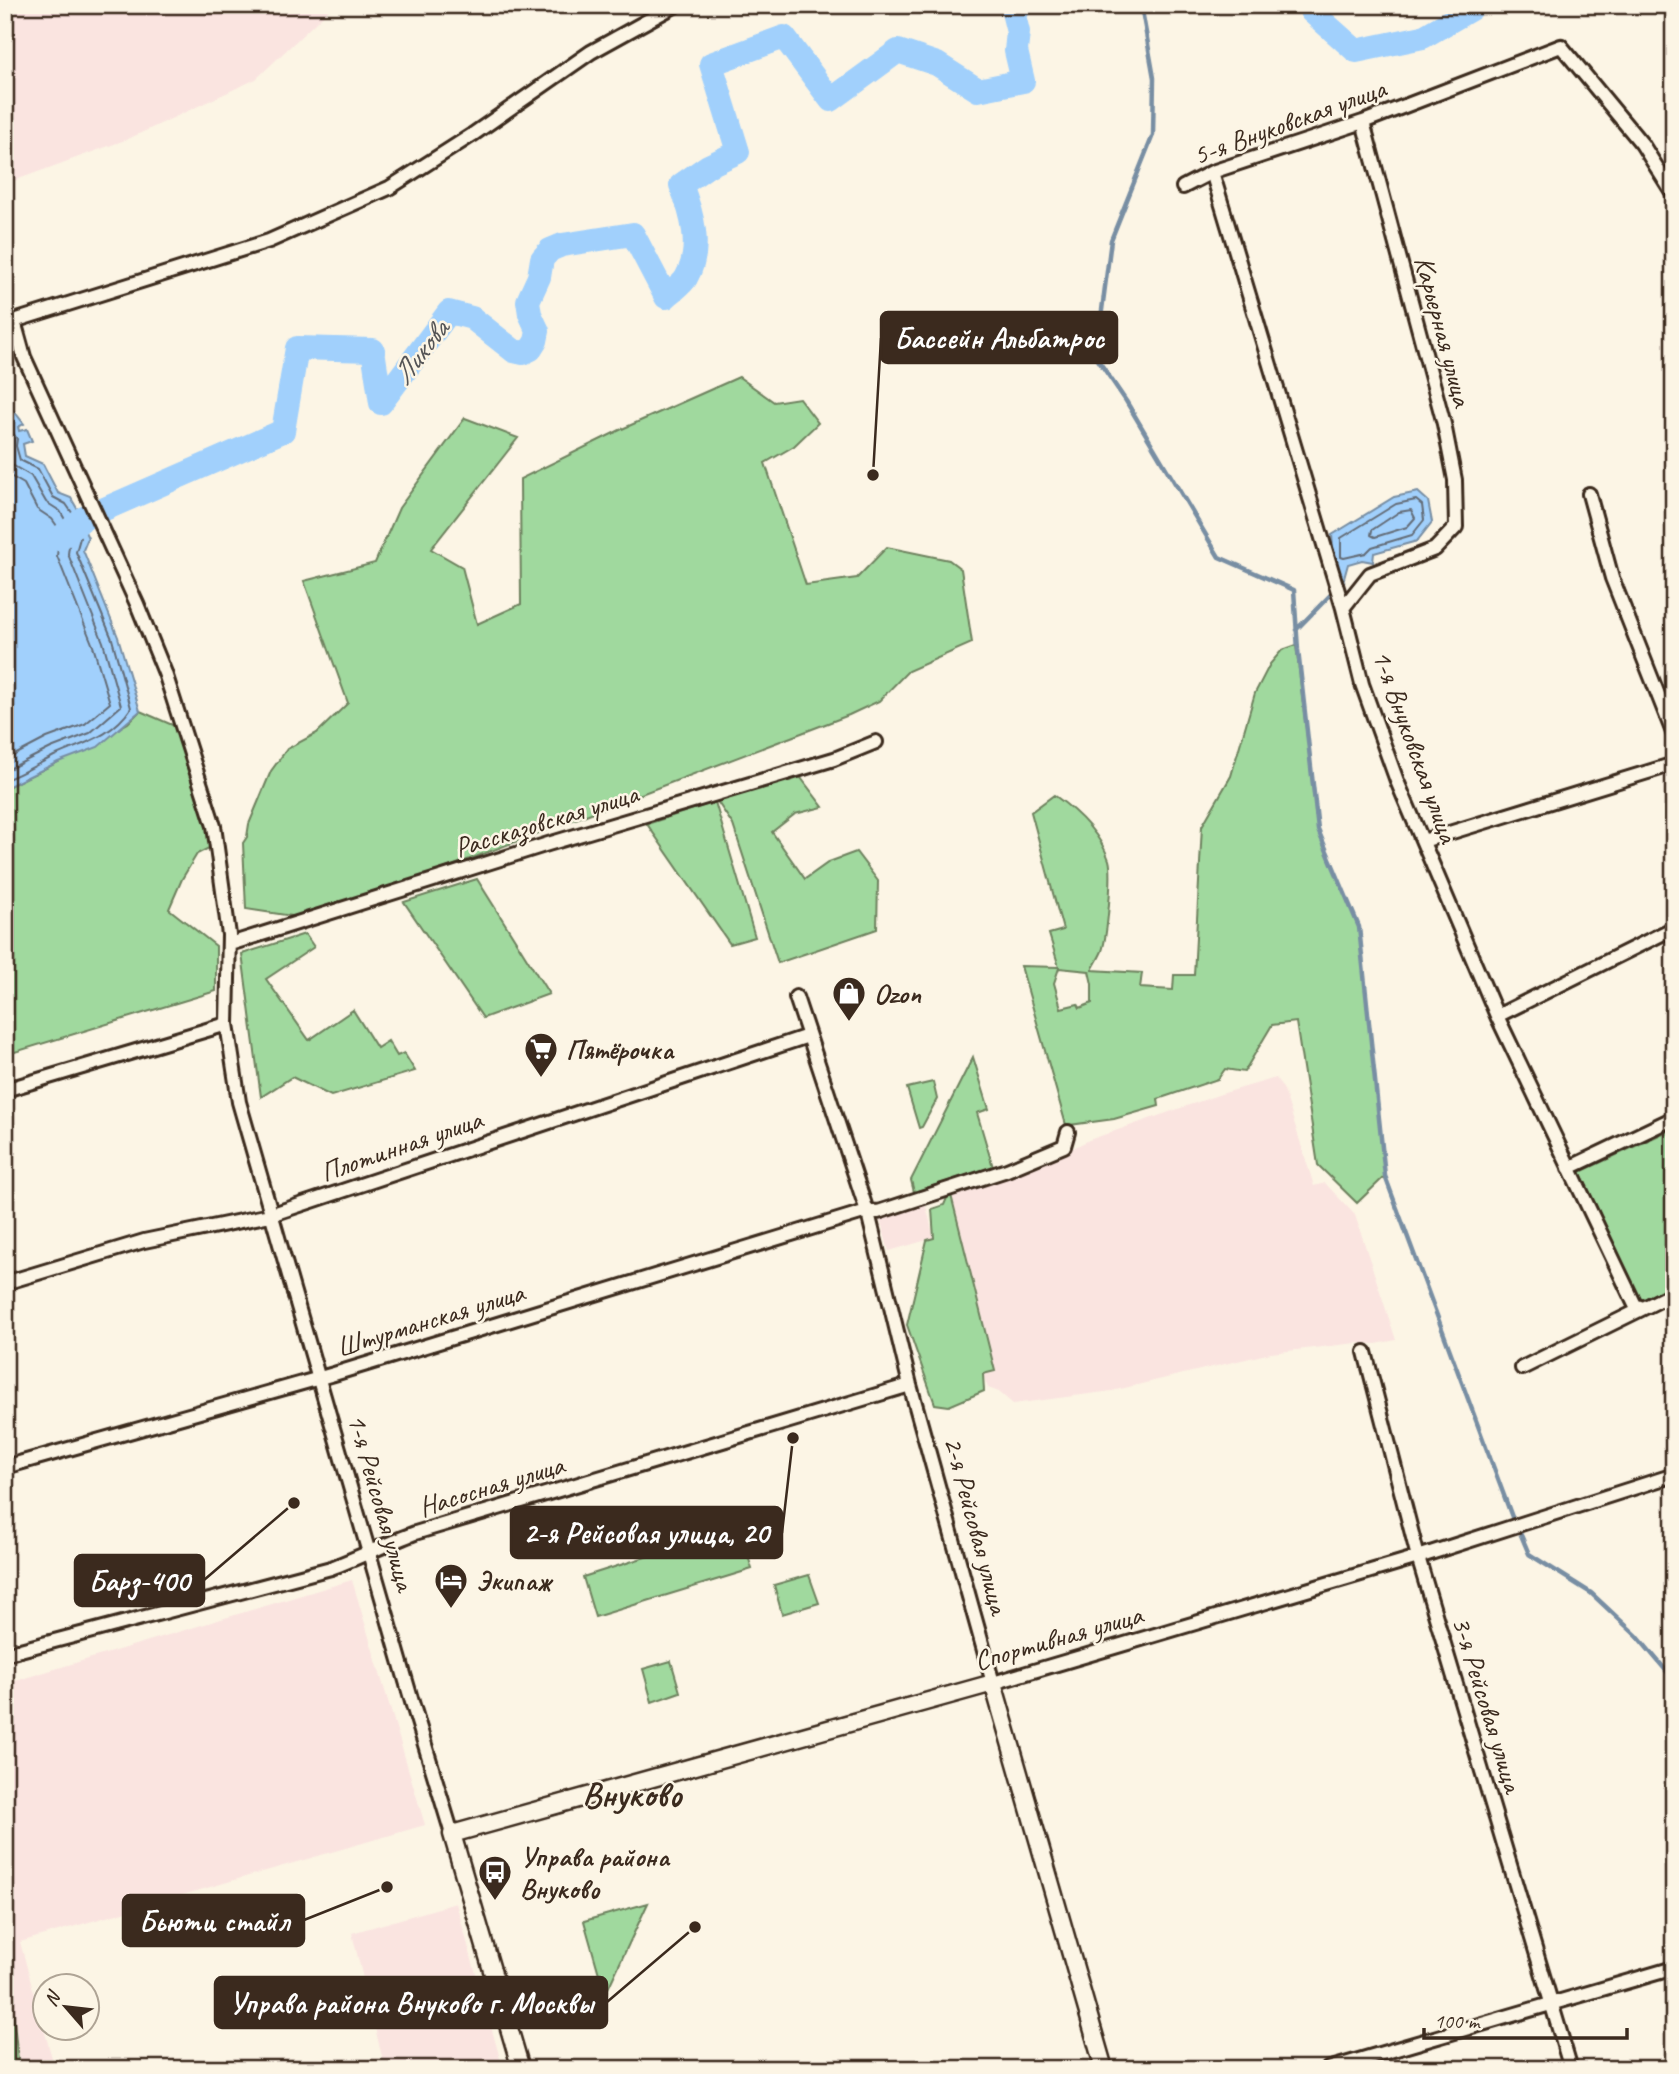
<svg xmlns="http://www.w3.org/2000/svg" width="1679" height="2074" font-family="Caveat,sans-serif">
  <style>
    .built { fill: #fae4e0 }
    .green { fill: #a0d99e; stroke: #6e825e; stroke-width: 2; fill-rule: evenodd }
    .water { fill: #a1d0fc; stroke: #788ea3; stroke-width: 2 }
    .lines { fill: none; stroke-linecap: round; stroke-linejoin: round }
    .shore { stroke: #646c77; stroke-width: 2 }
    .stream { stroke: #788ea3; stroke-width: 4.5 }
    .river { stroke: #a1d0fc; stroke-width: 24 }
    .street-casing { stroke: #3b2a1e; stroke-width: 18 }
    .secondary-casing { stroke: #3b2a1e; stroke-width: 21 }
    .street { stroke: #fcf5e5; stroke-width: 12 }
    .secondary { stroke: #fcf5e5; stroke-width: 16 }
    .labels { text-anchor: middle; stroke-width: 5; stroke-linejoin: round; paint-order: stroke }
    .street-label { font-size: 28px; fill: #3b2a1e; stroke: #fcf5e5 }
    .poi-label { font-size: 28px; font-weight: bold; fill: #3b2a1e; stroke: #fcf5e5; text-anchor: start }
    .water-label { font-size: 30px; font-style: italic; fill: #545456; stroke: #fcf5e5 }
    .district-label { font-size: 35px; font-weight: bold; fill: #3b2a1e; stroke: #fcf5e5 }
    .leader { fill: none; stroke: #3b2a1e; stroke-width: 2.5 }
    .callout-dot { fill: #3b2a1e; stroke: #fcf5e5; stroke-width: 2.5 }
    .callout { fill: #3b2a1e; stroke: #3b2a1e; stroke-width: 2.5 }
    .callout-label { font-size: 30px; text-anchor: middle; font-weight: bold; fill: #fff }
  </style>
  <rect width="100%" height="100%" fill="#fcf5e5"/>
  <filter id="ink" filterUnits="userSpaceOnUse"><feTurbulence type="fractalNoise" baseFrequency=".0143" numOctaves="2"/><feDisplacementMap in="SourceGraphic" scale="14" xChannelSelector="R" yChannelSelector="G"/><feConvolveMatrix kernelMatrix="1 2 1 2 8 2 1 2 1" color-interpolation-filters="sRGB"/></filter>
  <g filter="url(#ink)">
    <!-- built -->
    <path class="built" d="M5,5H334L256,79L128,139L5,184Z
      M1276,1078L1284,1090L1314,1186L1325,1183L1355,1215L1396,1340L1376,1344L1356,1343L1271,1353L1112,1391L1013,1404L999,1392L988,1388L983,1374L995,1370L950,1191L1044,1163L1089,1140L1221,1094Z
      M924,1198L934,1238L889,1251L878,1212Z
      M352,1580L425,1825L20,1942L55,2069H5V1684Z
      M456,1903L503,2069H385L352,1933Z"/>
    <!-- green -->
    <path class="green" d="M739,377L774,402L799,398L818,423L794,446L765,463L806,585L857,578L887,547L949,560L961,569L972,643L908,671L879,701L849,715L312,919L246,909L243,843L247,837L249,824L271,771L287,749L317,733L348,703L304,581L375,563L399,508L465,418L518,438L431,549L462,567L477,624L521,604L520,479L622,429Z
      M1296,645L1318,830L1359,927L1385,1176L1357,1203L1318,1165L1296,1022L1272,1025L1244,1072L1225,1069L1218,1079L1158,1099L1159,1106L1114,1119L1070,1125L1068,1132L1021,966L1059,967L1049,934L1063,930L1031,812L1054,795C1075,810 1100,833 1109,860C1113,874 1107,937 1102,951C1099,958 1095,964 1092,970L1142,973L1140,988L1173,990L1174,975H1194L1202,826L1231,776L1255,693L1270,664L1282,650ZM1059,968L1089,971L1092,984V1003L1080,1008L1078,1004L1061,1008L1054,983Z
      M140,711L184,730L217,844L197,854L182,879L169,909L216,946V991L5,1055V788L58,762L128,723Z
      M795,770L823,807L795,814L772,832L805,879L829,862L856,852L878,881L877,929L778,963L733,825L713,795Z
      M715,802L755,937L730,944L647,824Z
      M477,879L549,994L483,1018L404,902Z
      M305,934L314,947L266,979L309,1040L353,1010L377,1048L388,1041L397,1056L404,1053L415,1071L331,1096L292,1077L261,1097L242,954Z
      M973,1057L989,1109L977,1113L993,1167L914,1192L911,1180Z
      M933,1082L937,1099L922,1127L919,1128L907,1088Z
      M1674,1128V1283L1641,1301L1580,1172Z
      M950,1191L995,1371L983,1374L984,1391L949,1406L935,1404L907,1325L927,1240L934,1238L932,1209L944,1205Z
      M739,1527L752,1569L595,1617L583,1577Z
      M809,1575L819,1603L782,1614L774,1585Z
      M671,1661L680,1692L652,1702L643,1669Z
      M648,1903L605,1995L584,1921Z
      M5,2007L13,2013L19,2069H5Z"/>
    <!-- water -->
    <path class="water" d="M5,408L14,411L24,424L18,427L19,431L27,429L32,441L23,444L25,456L43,464L58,493L71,498L86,524L83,527L88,538L83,550L118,637L140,711L98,747L58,762L5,788Z
      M1418,492L1428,501L1432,522L1417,541L1374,553L1373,562L1362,560L1348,564L1343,582L1335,568L1332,535L1394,497Z"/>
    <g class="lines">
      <!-- shore -->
      <path class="shore" d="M5,416L13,420L11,430L17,439L16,446L20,460L38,469L53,497L66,504L75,517L80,538L76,552L112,639L131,708C112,737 83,743 54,756C38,764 22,774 5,780
        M5,438L12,465L31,476L46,502L60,511L67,523L70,538L68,554L103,642L121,706L90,733L51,748L5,771
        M5,473L24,484L37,509L52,519L57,526L59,538L57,556L93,646L110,703L85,724L47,738L5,760
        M1416,500L1422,505L1424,520L1412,535L1372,547L1366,553L1344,558L1341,557V538L1396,504Z
        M1411,510L1415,518L1407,527L1375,537L1371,535L1372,530L1399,512Z"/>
      <!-- stream -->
      <path class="stream" d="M1012,5L1013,12
        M1141,5L1154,78L1153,135L1111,240L1096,357L1126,401L1219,557L1294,590L1298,650L1318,830L1359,927L1385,1176L1512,1517
        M1296,630L1343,582
        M1521,1535L1529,1554L1591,1593L1637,1636L1674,1680
        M1674,1774L1669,1790L1674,1848"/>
      <!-- river -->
      <path class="river" d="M1310,5L1311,11L1356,51L1423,37L1471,9L1470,5
        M59,539L84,518L283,431L297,348L373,350L381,403L449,312L472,318L514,351L523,353L531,349L536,341L538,331L530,314L528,301L539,277L542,259L550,250L562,245L633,234L666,297C672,291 682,285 686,278C703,249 692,213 681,185L708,166L738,152L711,64L784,37L831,100L898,51L937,64L978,90L1023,81L1016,51L1018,32L1013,12L1022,5"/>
      <defs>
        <path id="street" d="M1212,172L1343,608L1362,684L1397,781L1497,1016L1635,1305L1643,1308
          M1183,187L1212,172L1363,122L1561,46L1642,144L1674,195
          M5,321H14L269,241L389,188L472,135L591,52L676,5
          M14,321L24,357L137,604L165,673L214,826L229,935L227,1024L239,1102L412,1702L452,1834
          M1589,494L1612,578L1674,735
          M1343,608L1370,574L1435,549L1456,527L1455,480L1444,424L1363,122
          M1423,841L1674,764
          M230,944L548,844L834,759L876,742
          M796,997L869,1217L910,1385L993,1683L1418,1557L1674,1475
          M1497,1016L1674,928
          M5,1090L227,1024
          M1569,1168L1674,1118
          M5,1283L144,1241L270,1215L808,1036
          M1365,1352L1418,1557L1571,2069
          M1522,1368L1674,1293
          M5,1467L334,1374L867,1211L878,1212L1007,1170L1064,1146L1068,1132
          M5,1654L331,1568C360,1557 386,1544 415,1533L910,1385
          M1328,2069L1674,1968"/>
        <path id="secondary" d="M521,2069L452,1834L993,1683L1104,2069"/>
      </defs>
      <!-- street casing -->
      <use href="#street" class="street-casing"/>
      <!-- secondary casing -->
      <use href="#secondary" class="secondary-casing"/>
      <!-- street -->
      <use href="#street" class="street"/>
      <!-- secondary -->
      <use href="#secondary" class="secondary"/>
    </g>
  </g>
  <!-- icons -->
  <defs>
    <symbol id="shop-pin" viewBox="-11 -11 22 30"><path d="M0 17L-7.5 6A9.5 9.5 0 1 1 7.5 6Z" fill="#3b2a1e" stroke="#fcf5e5"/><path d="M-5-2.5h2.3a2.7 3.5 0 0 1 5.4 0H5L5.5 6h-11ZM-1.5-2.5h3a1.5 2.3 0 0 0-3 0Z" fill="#fff"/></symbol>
    <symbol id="supermarket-pin" viewBox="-11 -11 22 30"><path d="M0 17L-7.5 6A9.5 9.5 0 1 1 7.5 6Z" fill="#3b2a1e" stroke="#fcf5e5"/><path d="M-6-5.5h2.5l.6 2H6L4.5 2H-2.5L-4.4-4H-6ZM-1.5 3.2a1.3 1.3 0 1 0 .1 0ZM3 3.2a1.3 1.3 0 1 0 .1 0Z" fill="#fff"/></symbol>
    <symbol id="hotel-pin" viewBox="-11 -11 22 30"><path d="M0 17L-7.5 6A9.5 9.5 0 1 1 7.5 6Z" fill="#3b2a1e" stroke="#fcf5e5"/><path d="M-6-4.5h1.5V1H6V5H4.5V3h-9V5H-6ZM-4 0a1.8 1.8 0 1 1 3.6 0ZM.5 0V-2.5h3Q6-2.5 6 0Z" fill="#fff"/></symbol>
    <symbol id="bus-pin" viewBox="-11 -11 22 30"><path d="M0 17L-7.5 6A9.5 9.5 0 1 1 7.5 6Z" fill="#3b2a1e" stroke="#fcf5e5"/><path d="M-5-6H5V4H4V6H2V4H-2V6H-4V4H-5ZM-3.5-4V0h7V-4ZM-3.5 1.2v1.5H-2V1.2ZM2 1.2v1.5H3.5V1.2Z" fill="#fff"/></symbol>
  </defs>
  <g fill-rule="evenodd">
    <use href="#shop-pin" x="830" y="974" width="38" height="52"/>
    <use href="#supermarket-pin" x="522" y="1030" width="38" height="52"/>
    <use href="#hotel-pin" x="432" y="1561" width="38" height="52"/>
    <use href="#bus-pin" x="476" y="1853" width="38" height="52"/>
  </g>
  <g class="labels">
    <!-- street labels -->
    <g class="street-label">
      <text transform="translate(1289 121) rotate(-20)" y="10">5-я Внуковская улица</text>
      <text transform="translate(1444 331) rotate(75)" y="10">Карьерная улица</text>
      <text transform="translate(1416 746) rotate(70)" y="10">1-я Внуковская улица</text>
      <text transform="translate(546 820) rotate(-17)" y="10">Рассказовская улица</text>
      <text transform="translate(401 1145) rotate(-19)" y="10">Плотинная улица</text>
      <text transform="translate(430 1319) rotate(-17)" y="10">Штурманская улица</text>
      <text transform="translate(491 1485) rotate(-17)" y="10">Насосная улица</text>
      <text transform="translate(382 1502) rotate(74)" y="10">1-я Рейсовая улица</text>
      <text transform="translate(977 1525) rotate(75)" y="10">2-я Рейсовая улица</text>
      <text transform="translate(1058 1637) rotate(-16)" y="10">Спортивная улица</text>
      <text transform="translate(1488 1704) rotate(73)" y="10">3-я Рейсовая улица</text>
    </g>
    <!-- poi labels -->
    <g class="poi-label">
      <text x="874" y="1003">Ozon</text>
      <text x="566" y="1059">Пятёрочка</text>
      <text x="476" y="1590">Экипаж</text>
      <text x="520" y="1866">Управа района<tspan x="520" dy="32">Внуково</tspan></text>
    </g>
    <!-- water labels -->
    <g class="water-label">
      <text transform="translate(420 352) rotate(-52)" y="10">Ликова</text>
    </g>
    <!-- district labels -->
    <g class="district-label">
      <text x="632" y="1806">Внуково</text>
    </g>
  </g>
  <!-- callouts -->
  <path class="leader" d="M873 475L881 338M793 1438L782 1533M294 1503L204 1580M387 1887L304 1920M695 1927L607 2002"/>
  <g class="callout-dot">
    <circle cx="873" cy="475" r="7"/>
    <circle cx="793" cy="1438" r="7"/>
    <circle cx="294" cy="1503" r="7"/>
    <circle cx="387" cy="1887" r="7"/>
    <circle cx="695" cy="1927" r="7"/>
  </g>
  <g class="callout">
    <rect x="881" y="312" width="236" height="51" rx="7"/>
    <rect x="511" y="1507" width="271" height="51" rx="7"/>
    <rect x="75" y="1555" width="129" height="51" rx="7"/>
    <rect x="123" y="1895" width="181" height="51" rx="7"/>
    <rect x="215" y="1977" width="392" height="51" rx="7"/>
  </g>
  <g class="callout-label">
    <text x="999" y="348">Бассейн Альбатрос</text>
    <text x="646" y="1543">2-я Рейсовая улица, 20</text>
    <text x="139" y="1591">Барз-400</text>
    <text x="214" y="1931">Бьюти стайл</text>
    <text x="411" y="2013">Управа района Внуково г. Москвы</text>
  </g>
  <!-- margin -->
  <rect width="1679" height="2074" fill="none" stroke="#fcf5e5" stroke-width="28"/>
  <rect x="14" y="14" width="1651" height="2046" fill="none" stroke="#3b2a1e" stroke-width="2.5" filter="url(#ink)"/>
  <!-- north arrow -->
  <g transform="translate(66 2007) rotate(298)"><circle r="33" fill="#fcf5e5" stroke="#afa495" stroke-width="2"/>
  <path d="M0-5L12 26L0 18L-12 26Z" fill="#3b2a1e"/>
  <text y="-10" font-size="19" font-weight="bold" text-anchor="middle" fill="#3b2a1e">N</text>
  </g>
  <!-- scale -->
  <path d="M1424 2028v10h203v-10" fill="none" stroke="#3b2a1e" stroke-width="3.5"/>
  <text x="1434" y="2028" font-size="21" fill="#3b2a1e" stroke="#fcf5e5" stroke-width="5" paint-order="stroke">100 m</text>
</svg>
